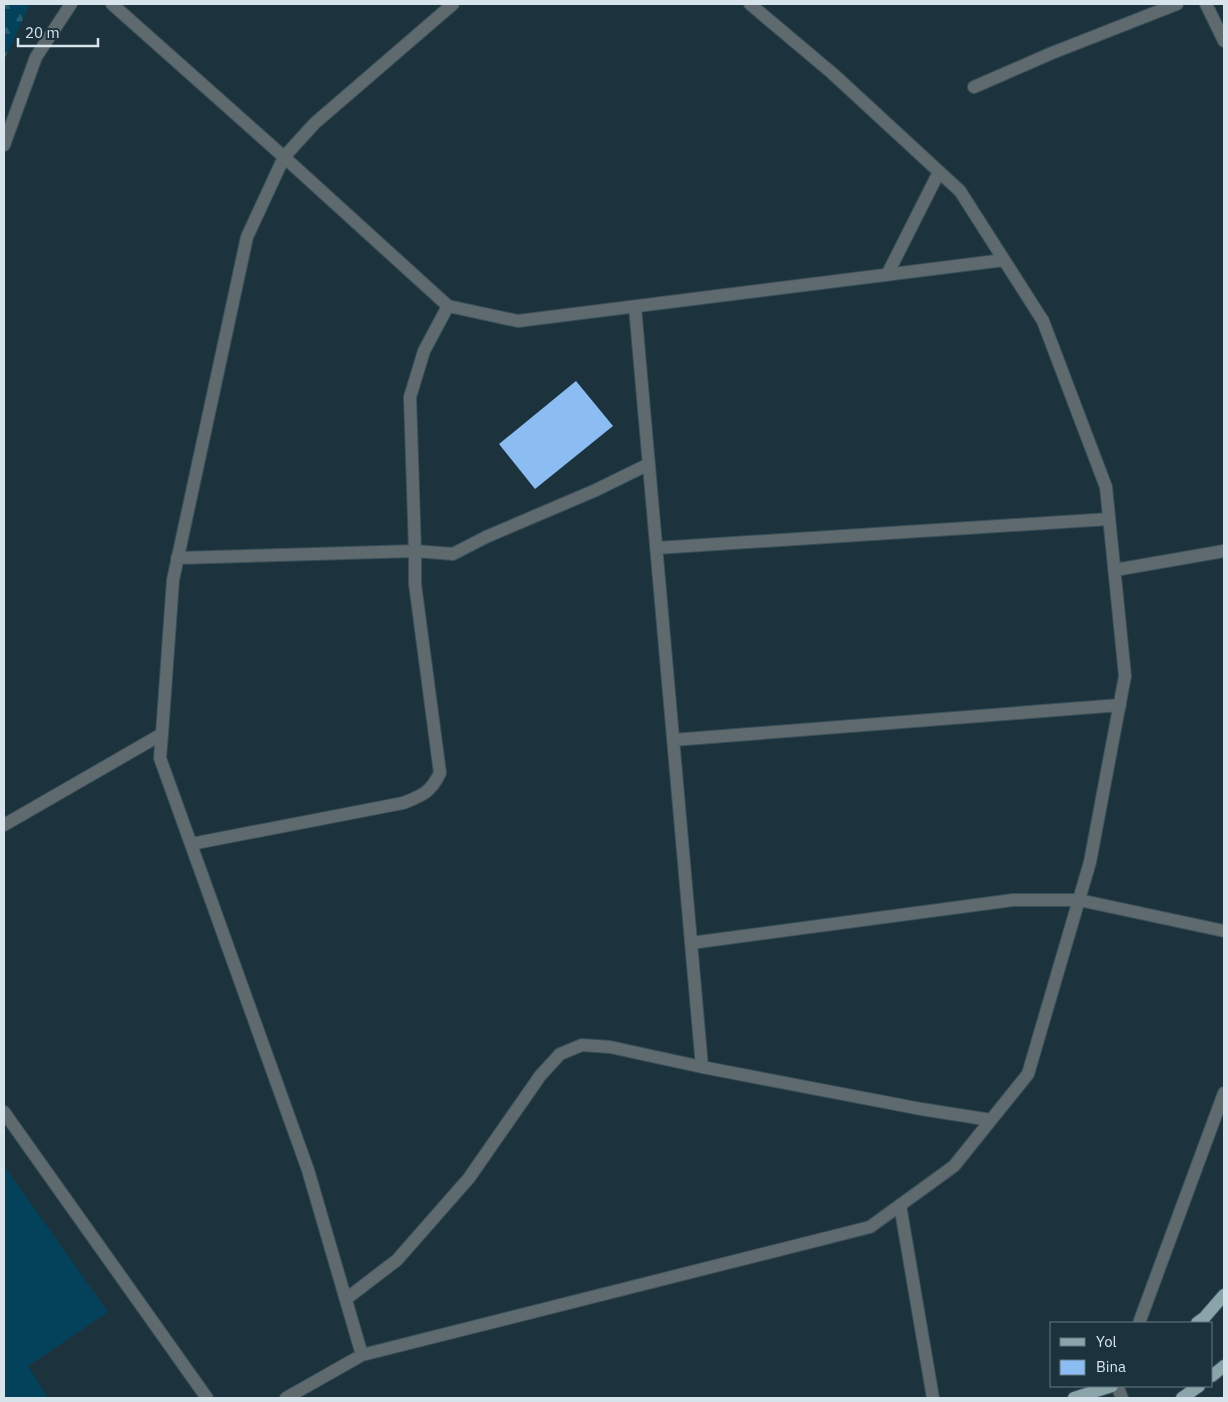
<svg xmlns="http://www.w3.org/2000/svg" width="1228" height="1402" font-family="'IBM Plex Sans',sans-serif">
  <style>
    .grass { fill: #03425a }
    .forest { fill: url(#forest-firs) }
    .building { fill: #8bbdf2 }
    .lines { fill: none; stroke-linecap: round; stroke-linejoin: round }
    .minor-casing { stroke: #3a4f5a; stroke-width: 14 }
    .major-casing { stroke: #3a4f5a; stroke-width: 14 }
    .minor { stroke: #5e6a6d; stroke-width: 12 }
    .major { stroke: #8aa4aa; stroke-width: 12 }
  </style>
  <defs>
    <pattern id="forest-firs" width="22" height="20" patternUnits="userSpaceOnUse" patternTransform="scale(1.25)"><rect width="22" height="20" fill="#03425a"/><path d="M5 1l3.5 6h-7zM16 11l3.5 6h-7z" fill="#275d72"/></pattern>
  </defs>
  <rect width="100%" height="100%" fill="#1c333e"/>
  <!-- grass -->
  <path class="grass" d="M4,1166L108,1312L28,1366L48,1398H4Z"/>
  <!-- forest -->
  <path class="forest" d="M4,4H30L4,60Z"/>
  <!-- building -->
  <path class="building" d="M576,381L613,426L535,489L499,444Z"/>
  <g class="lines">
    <defs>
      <path id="minor" d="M112,4L284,157L448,306L518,321L1004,260
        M1206,4L1224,41
        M974,87L1052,53L1177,4
        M4,145L36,57L71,4
        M887,275L939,172
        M635,307L702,1067
        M656,548L1109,519
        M177,558L415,551L453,554L486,537L596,490L649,464
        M1115,570L1224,551
        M673,740L1120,705
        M4,825L162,734
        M191,844L403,803C423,795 430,793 440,773L415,584V551L410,397L424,351L448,306
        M691,943L1013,900H1079L1224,931
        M4,1112L207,1398
        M900,1205L933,1398
        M346,1299L397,1260L469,1178L540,1076L560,1054L582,1045L610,1047L702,1067L921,1109L991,1120
        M1139,1323L1224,1093
        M362,1355L308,1170L160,758L162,734L173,580L247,237L284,157L315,123L453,4
        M1117,1386L1122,1398
        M286,1398L362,1355L870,1227L954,1166L1028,1074L1090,862L1125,676L1106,487L1043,321L960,191L832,73L750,4"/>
      <path id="major" d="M1197,1323L1204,1318L1224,1295
        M1212,1376L1224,1366
        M1074,1398L1112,1386
        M1182,1398L1199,1386"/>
    </defs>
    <!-- minor casing -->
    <use href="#minor" class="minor-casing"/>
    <!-- major casing -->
    <use href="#major" class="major-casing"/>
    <!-- minor -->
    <use href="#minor" class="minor"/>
    <!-- major -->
    <use href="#major" class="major"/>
  </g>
  <!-- border -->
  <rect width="1228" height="1402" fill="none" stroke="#d7e4eb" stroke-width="10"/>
  <!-- legend -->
  <rect x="1050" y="1322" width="162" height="65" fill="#1c333e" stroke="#677a83"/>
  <rect x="1060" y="1338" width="25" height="8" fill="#8aa4aa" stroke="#677a83"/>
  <text x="1096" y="1347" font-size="15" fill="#d7e4eb">Yol</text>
  <rect x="1060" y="1360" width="25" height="15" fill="#8bbdf2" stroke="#677a83"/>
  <text x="1096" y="1372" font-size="15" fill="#d7e4eb">Bina</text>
  <!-- scale -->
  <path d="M18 38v8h80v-8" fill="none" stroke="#d7e4eb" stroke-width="2.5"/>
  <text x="25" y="38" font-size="15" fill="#d7e4eb" stroke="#1c333e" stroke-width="4" paint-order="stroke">20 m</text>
</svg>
